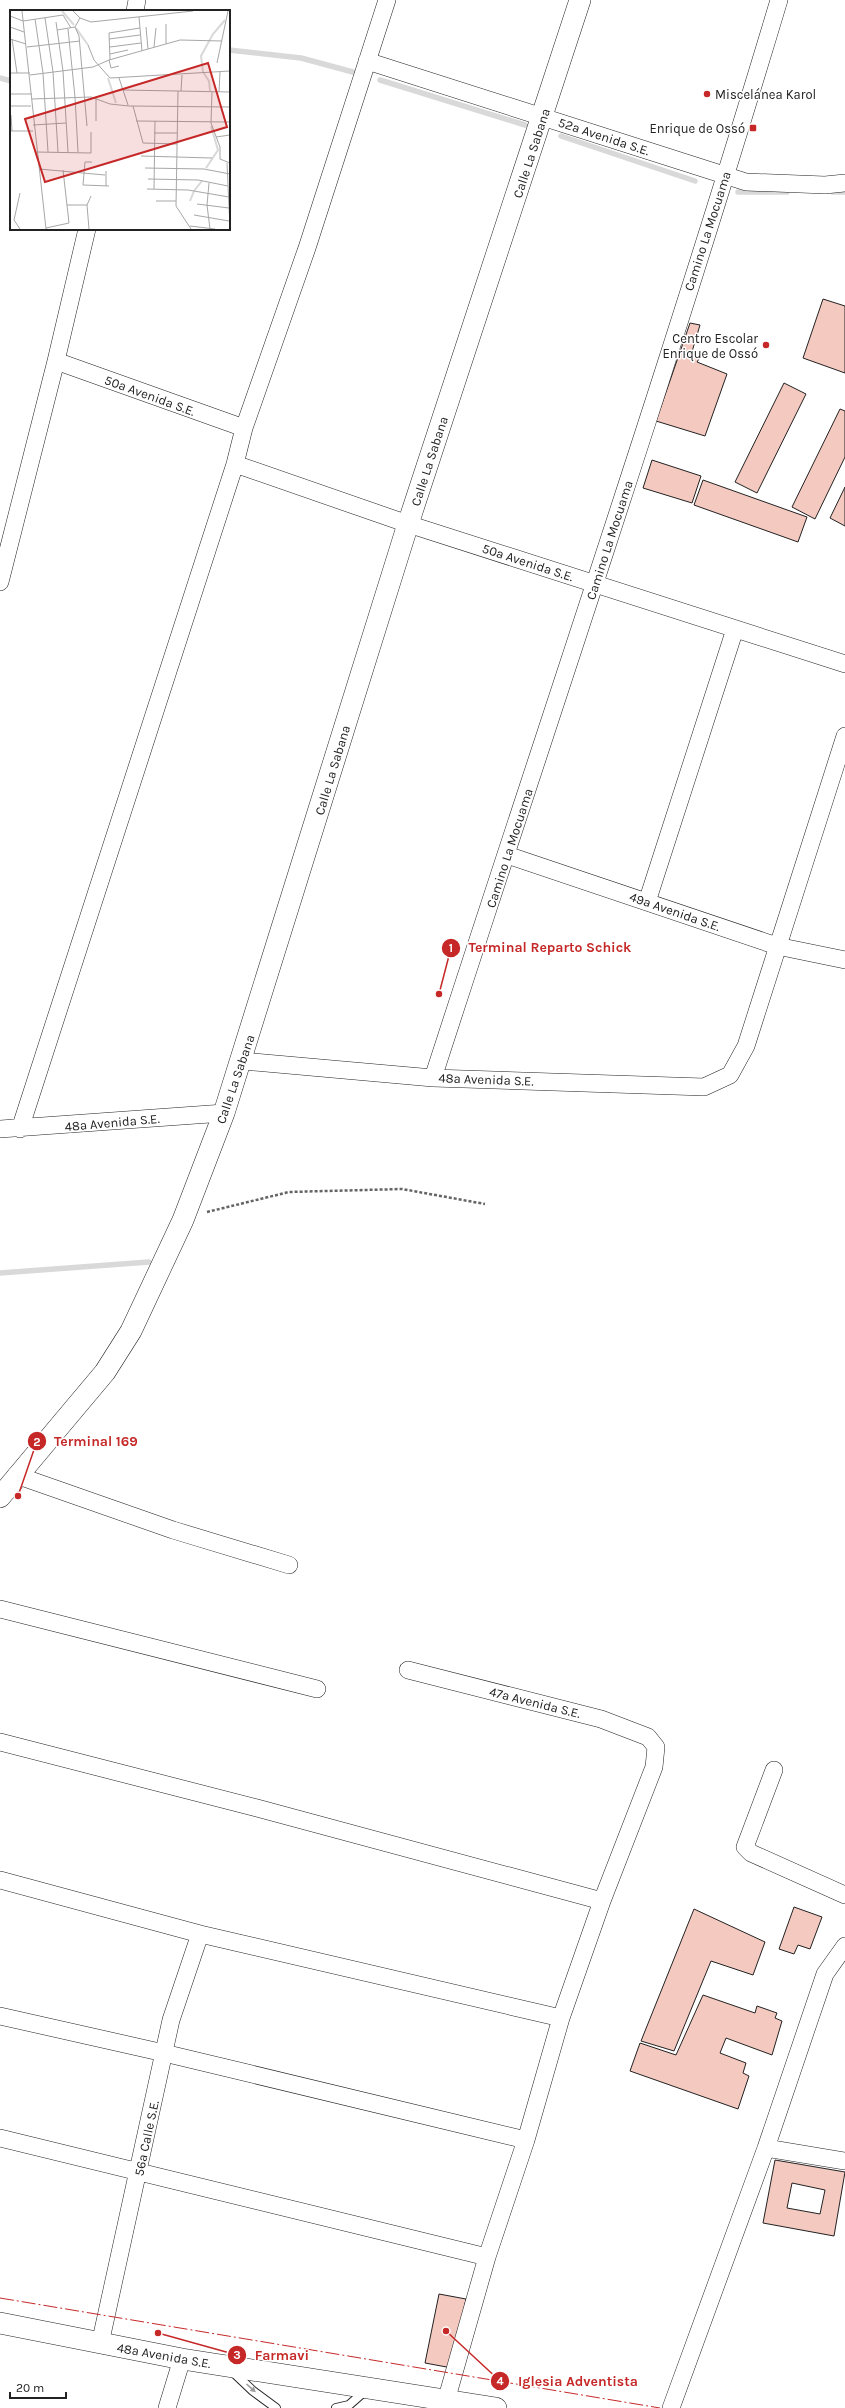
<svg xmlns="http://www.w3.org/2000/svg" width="845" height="2408" font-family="Karla,sans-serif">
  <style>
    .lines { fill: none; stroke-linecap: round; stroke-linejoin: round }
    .stream { stroke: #d9d9d9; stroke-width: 5.5 }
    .building { fill: #f3c9c0; stroke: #222; fill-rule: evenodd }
    .service-casing { stroke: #222; stroke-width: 10 }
    .minor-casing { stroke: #222; stroke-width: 18 }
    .tertiary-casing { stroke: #222; stroke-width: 22 }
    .path { stroke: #646464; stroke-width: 2.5; stroke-dasharray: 3 2; stroke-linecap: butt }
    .service { stroke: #fff; stroke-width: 8 }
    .minor { stroke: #fff; stroke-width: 17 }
    .tertiary { stroke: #fff; stroke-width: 21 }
    .power { stroke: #c62828; stroke-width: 1; stroke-dasharray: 14 3 2 3; stroke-linecap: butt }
    .oneway { fill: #9c9c9c }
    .poi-dot { fill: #c62828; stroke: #fff; stroke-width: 1.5 }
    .labels { text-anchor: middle; stroke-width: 3; stroke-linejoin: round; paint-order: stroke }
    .poi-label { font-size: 13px; fill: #222; stroke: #fff; text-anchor: end }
    .street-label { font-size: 13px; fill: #222; stroke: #fff }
    .inset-river { fill: none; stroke: #d9d9d9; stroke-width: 2 }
    .inset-road { fill: none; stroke: #a7a7a7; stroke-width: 1 }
    .view { fill: #c62828; fill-opacity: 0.15; stroke: #c62828; stroke-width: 2 }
    .inset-edge { fill: none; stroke: #222; stroke-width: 2 }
    .leader { fill: none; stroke: #c62828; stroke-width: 1.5 }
    .callout-dot { fill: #c62828; stroke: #fff; stroke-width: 1.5 }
    .mark-label { font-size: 12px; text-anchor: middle; font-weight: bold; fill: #fff }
    .callout-label { font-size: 14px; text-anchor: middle; font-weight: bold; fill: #c62828; stroke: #fff; stroke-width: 3; stroke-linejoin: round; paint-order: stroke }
  </style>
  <rect width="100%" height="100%" fill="#fff"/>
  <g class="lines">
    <!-- stream -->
    <path class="stream" d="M229,50L301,58L353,72
      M0,78L11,81
      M380,80L525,125
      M561,136L695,181
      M738,192H787
      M833,192H845
      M0,1273L149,1262"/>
  </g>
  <!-- building -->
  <path class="building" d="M823,299L845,306V373L803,358Z
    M690,323L700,325L691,355L699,359L697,362L727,374L705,436L656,421Z
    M784,383L806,394L757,493L735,482Z
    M840,409L845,411V457L815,519L792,507Z
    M652,460L701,476L692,503L643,488Z
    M703,480L807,517L798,542L694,505Z
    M845,487V526L830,518Z
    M794,1907L822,1917L810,1949L798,1945L794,1954L779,1949Z
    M694,1909L765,1942L753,1975L711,1961L674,2051L641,2041Z
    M703,1995L755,2013L757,2006L777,2013L775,2018L782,2021L772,2055L726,2038L720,2053L746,2063L743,2073L749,2076L738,2109L630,2071L640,2043L676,2055Z
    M775,2160L845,2172L834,2236L763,2223ZM792,2183L825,2190L820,2214L787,2208Z
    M439,2294L466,2299L452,2368L425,2363Z"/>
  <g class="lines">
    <defs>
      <path id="service" d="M233,2372L253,2391L276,2408
        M336,2408L349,2405L365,2391"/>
      <path id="minor" d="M135,11L137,0
        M367,61L746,182L825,185L845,183
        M56,361L244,428
        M235,464L408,524L845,664
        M0,582L56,361L87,229
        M507,855L777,946L845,960
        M647,902L735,629
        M242,1061L433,1078L704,1087L730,1075L746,1046L845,736
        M433,1078C549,719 671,361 779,0
        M0,1129L224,1113
        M20,1129L235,464L244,428L307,248L387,0
        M16,1475L173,1530L289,1565
        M0,1609L317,1689
        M408,1670L601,1719L648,1737L656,1747L654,1767L602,1901L561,2018L526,2140L487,2257L446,2401
        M0,1742L257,1808L602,1901
        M774,1770L745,1847L751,1853L845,1895
        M0,1880L200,1934L561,2018
        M0,2016L164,2053L526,2140
        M0,2138L487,2257
        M766,2148L845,2161
        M100,2344L171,2020L200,1934
        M167,2408L182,2359
        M671,2408L766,2148L825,1974L845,1946"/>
      <path id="tertiary" d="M0,1497L105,1372L131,1331L183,1220L224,1113L408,524L580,0
        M0,2323L182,2359L496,2408"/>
    </defs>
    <!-- service casing -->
    <use href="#service" class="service-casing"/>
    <!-- minor casing -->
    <use href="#minor" class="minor-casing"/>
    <!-- tertiary casing -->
    <use href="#tertiary" class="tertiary-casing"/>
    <!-- path -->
    <path class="path" d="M207,1212L289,1192L402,1189L485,1204"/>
    <!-- service -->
    <use href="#service" class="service"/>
    <!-- minor -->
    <use href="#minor" class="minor"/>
    <!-- tertiary -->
    <use href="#tertiary" class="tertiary"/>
    <!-- power -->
    <path class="power" d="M0,2298L660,2408"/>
  </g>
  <!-- one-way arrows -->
  <defs><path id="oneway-solid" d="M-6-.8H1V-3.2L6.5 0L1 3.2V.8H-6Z"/></defs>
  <use class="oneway" href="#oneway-solid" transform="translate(251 2388) rotate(42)"/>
  <!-- markers -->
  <g class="poi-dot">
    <circle cx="707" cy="94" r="4"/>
    <rect x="749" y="124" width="8" height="8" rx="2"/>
    <circle cx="766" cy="345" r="4"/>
  </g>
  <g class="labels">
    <!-- poi labels -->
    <g class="poi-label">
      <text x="715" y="99" text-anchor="start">Miscelánea Karol</text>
      <text x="745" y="133">Enrique de Ossó</text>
      <text x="758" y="343">Centro Escolar<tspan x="758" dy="15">Enrique de Ossó</tspan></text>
    </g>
    <!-- street labels -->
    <g class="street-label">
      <text transform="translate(604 136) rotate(18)" y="5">52a Avenida S.E.</text>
      <text transform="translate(531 153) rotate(-72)" y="5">Calle La Sabana</text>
      <text transform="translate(707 231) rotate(-72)" y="5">Camino La Mocuama</text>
      <text transform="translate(150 395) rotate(20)" y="5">50a Avenida S.E.</text>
      <text transform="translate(429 461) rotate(-72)" y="5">Calle La Sabana</text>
      <text transform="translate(609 540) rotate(-72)" y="5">Camino La Mocuama</text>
      <text transform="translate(528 562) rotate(18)" y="5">50a Avenida S.E.</text>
      <text transform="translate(332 770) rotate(-73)" y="5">Calle La Sabana</text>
      <text transform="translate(509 848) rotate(-72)" y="5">Camino La Mocuama</text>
      <text transform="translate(675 911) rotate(19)" y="5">49a Avenida S.E.</text>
      <text transform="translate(235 1079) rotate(-71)" y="5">Calle La Sabana</text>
      <text transform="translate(486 1079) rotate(2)" y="5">48a Avenida S.E.</text>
      <text transform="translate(112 1122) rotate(-5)" y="5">48a Avenida S.E.</text>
      <text transform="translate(535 1702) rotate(14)" y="5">47a Avenida S.E.</text>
      <text transform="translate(146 2138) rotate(-78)" y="5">56a Calle S.E.</text>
      <text transform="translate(164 2355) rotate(10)" y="5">48a Avenida S.E.</text>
    </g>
  </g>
  <!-- overview -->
  <g transform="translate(10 10)">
    <rect width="220" height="220" fill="#fff"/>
    <path class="inset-river" d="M52,1L64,15M66,18L78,35M98,68L106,93M200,81L199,71L193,62L191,46L203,24L215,10M196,158L208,140L201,116M180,191L184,181L192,171"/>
    <path class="inset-road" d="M12,1L36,219M63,1L70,8L81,12L183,1M0,6L13,11L53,5L61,18M129,7L132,41M35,8L43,62L48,142M25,9L33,63L38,142M46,12L53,61L58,142M0,17L14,22M65,17L69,26L77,116M136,17L138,39M58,19L65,87L68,142M47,20L65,17L70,8M0,29L16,34M2,29L7,63M99,29L130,25M156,34V14M78,35L84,50L100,68L220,61M17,37L70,31M100,37L131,33M144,37L146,18M100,44L118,40M99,50L101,58L109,56M100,50L99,23L130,18M207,53L218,1M0,63H20M20,65L83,57L99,50L170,30L212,31M109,68L118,95M113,80L220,82M168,81L166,196L181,219M171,81L172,65M202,82L201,113L210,137V149L220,153M209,82L210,62M0,84H22M22,89L81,87L100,94L119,96L220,97M0,96H21M123,96L133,133L167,134M1,105L2,121M86,111V88M126,111L220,112M23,115L56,113M0,121H23M144,123H167M206,127L220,125M26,142L81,143V122M131,146L202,148M82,152H75L73,175L99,176M217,153L220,218M135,158L194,159L220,164M29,159L95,165M138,169L188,170L218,176M199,173L197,195L200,219M96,176V161M137,179L178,180L219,187M144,179L145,111M10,183L4,210L10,219M146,191H166M187,194L219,198M57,195H77M184,205L219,211M180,216L205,219M36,218L59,213L53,160M79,219L77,195L81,186"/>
    <path class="view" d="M198,53L217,117L35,172L15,109Z"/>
    <rect width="220" height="220" class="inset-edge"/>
  </g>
  <!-- callouts -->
  <path class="leader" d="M439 994L451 948M18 1496L37 1441M158 2333L237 2355M446 2331L500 2381"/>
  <g class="callout-dot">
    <circle cx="439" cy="994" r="4"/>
    <circle cx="18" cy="1496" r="4"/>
    <circle cx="158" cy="2333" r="4"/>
    <circle cx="446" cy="2331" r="4"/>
    <circle cx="451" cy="948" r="10"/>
    <circle cx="37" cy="1441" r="10"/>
    <circle cx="237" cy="2355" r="10"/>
    <circle cx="500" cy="2381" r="10"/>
  </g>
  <g class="mark-label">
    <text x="451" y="952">1</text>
    <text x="37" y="1446">2</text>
    <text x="237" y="2359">3</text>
    <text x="500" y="2385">4</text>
  </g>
  <g class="callout-label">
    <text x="550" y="952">Terminal Reparto Schick</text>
    <text x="96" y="1446">Terminal 169</text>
    <text x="282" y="2360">Farmavi</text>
    <text x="578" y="2386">Iglesia Adventista</text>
  </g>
  <!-- scale -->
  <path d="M10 2392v6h56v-6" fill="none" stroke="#222222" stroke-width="2"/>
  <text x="16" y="2392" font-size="12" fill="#222222" stroke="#ffffff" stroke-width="3" paint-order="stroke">20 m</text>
</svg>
